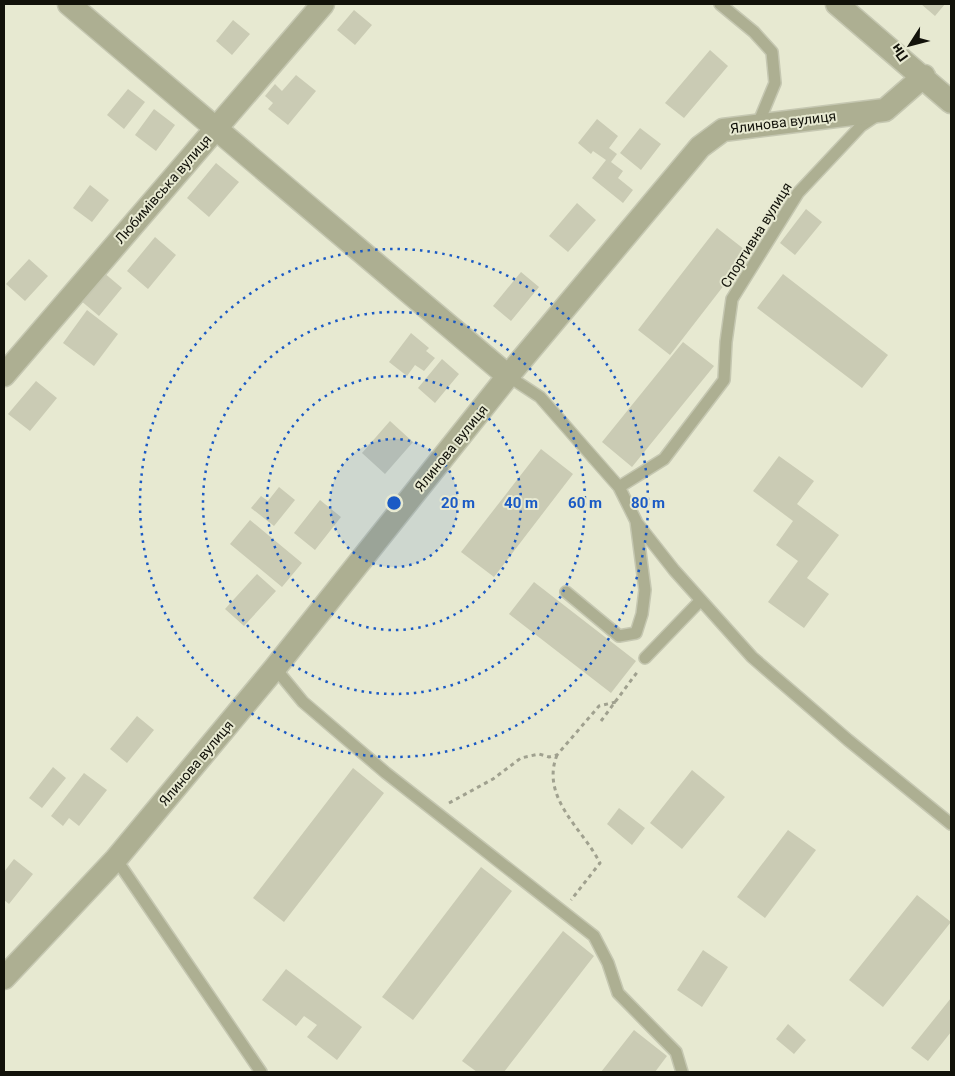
<svg xmlns="http://www.w3.org/2000/svg" width="955" height="1076" font-family="Roboto,sans-serif">
  <style>
    .building { fill: #cacbb4 }
    .lines { fill: none; stroke-linecap: round; stroke-linejoin: round }
    .lane-casing { stroke: #c5c7b1; stroke-width: 14 }
    .street-casing { stroke: #c5c7b1; stroke-width: 25 }
    .path { stroke: #a0a18f; stroke-width: 3; stroke-dasharray: 4 4; stroke-linecap: butt }
    .lane { stroke: #adaf92; stroke-width: 11 }
    .street { stroke: #adaf92; stroke-width: 22 }
    .ring { fill: none; stroke: #1a5ac5; stroke-width: 2.5; stroke-dasharray: 2.5 5 }
    .labels { text-anchor: middle; stroke-width: 4; stroke-linejoin: round; paint-order: stroke }
    .street-label { font-size: 14px; fill: #12120a; stroke: #e7e9d1 }
    .centre { fill: #1a5ac5; stroke: #e7e9d1; stroke-width: 2.5 }
    .ring-label { font-size: 15px; text-anchor: middle; font-weight: bold; fill: #1a5ac5; stroke: #e7e9d1; stroke-width: 4; stroke-linejoin: round; paint-order: stroke }
  </style>
  <rect width="100%" height="100%" fill="#e7e9d1"/>
  <!-- building -->
  <path class="building" d="M921,4H945L935,16Z
    M354,10L372,25L355,45L337,30Z
    M233,20L250,34L232,55L216,41Z
    M710,50L728,66L684,118L665,103Z
    M296,75L316,91L288,125L268,109L273,103L265,96L275,84L282,91Z
    M128,89L145,102L124,129L107,115Z
    M154,109L175,125L156,151L135,135Z
    M597,119L618,136L609,148L617,154L611,162L623,171L618,178L633,190L623,203L592,178L606,160L593,151L591,154L578,143Z
    M640,128L661,144L641,170L620,153Z
    M216,163L239,182L209,217L187,198Z
    M90,185L109,200L92,222L73,208Z
    M577,203L596,220L568,252L549,236Z
    M806,209L822,222L795,255L780,243Z
    M717,228L749,253L670,355L638,330Z
    M155,237L176,255L148,289L127,271Z
    M29,259L48,276L25,301L6,284Z
    M103,272L122,288L99,316L80,300Z
    M521,272L539,287L511,321L493,306Z
    M783,274L888,355L862,388L757,308Z
    M87,310L118,334L94,366L63,343Z
    M411,333L429,348L426,351L435,358L424,371L415,365L407,376L389,362Z
    M683,342L714,366L632,467L602,442Z
    M442,359L459,374L435,403L418,388Z
    M36,381L57,398L30,431L8,414Z
    M390,421L413,442L385,474L362,453Z
    M541,449L573,474L494,577L461,552Z
    M779,456L814,481L797,504L839,535L807,578L829,594L804,628L768,602L798,561L776,545L793,521L753,491Z
    M279,487L295,500L274,526L251,508L261,496L268,501Z
    M320,500L341,517L315,550L294,533Z
    M250,520L302,563L282,587L230,544Z
    M257,574L276,591L244,626L225,609Z
    M534,582L636,661L611,693L509,614Z
    M137,716L154,730L127,763L110,749Z
    M53,767L66,778L42,808L29,798Z
    M353,768L384,793L284,922L253,898Z
    M692,770L725,797L682,849L650,823Z
    M84,773L107,790L79,826L69,818L63,826L51,816Z
    M619,808L645,828L632,845L607,824Z
    M788,830L816,850L765,918L737,897Z
    M14,859L33,874L9,904L4,900V872Z
    M481,867L512,891L413,1020L382,997Z
    M917,895L951,922L883,1007L849,980Z
    M563,931L594,956L504,1072H477L462,1061Z
    M703,950L728,967L702,1007L677,990Z
    M286,969L362,1027L337,1060L307,1037L317,1025L304,1016L296,1026L262,1000Z
    M951,998V1032L928,1061L911,1048Z
    M788,1024L806,1040L794,1054L776,1039Z
    M634,1030L667,1056L655,1072H601Z"/>
  <g class="lines">
    <defs>
      <path id="lane" d="M720,4L754,32L772,52L775,83L758,124
        M508,376L540,397L619,487
        M637,523L674,570L752,657L848,740L951,824
        M566,592L619,636L636,633L642,614L645,590L636,521L619,487L664,459L724,380L726,342L732,299L798,193L861,126L876,116
        M645,658L701,600
        M275,668L303,702L386,773L594,936L608,963L618,993L676,1052L682,1072
        M116,859L261,1072"/>
      <path id="street" d="M69,4L508,376
        M837,4L951,102
        M4,375L323,4
        M4,978L116,859L275,668L508,376L700,147L723,130L885,110L924,76"/>
    </defs>
    <!-- lane casing -->
    <use href="#lane" class="lane-casing"/>
    <!-- street casing -->
    <use href="#street" class="street-casing"/>
    <!-- path -->
    <path class="path" d="M601,721L638,671
      M557,755C540,798 583,829 600,863L571,900
      M449,803L493,779L521,758L539,754L549,757L557,755L599,706L616,702"/>
    <!-- lane -->
    <use href="#lane" class="lane"/>
    <!-- street -->
    <use href="#street" class="street"/>
  </g>
  <!-- distance rings -->
  <circle cx="394" cy="503" r="64" fill="#1a5ac5" fill-opacity=".12"/>
  <g class="ring">
    <circle cx="394" cy="503" r="64"/>
    <circle cx="394" cy="503" r="127"/>
    <circle cx="394" cy="503" r="191"/>
    <circle cx="394" cy="503" r="254"/>
  </g>
  <g class="labels">
    <!-- street labels -->
    <g class="street-label">
      <text transform="translate(783 122) rotate(-7)" y="5">Ялинова вулиця</text>
      <text transform="translate(163 189) rotate(-49)" y="5">Любимівська вулиця</text>
      <text transform="translate(756 235) rotate(-58)" y="5">Спортивна вулиця</text>
      <text transform="translate(451 448) rotate(-51)" y="5">Ялинова вулиця</text>
      <text transform="translate(196 763) rotate(-50)" y="5">Ялинова вулиця</text>
    </g>
  </g>
  <circle cx="394" cy="503" r="8" class="centre"/>
  <g class="ring-label">
    <text x="458" y="508">20 m</text>
    <text x="521" y="508">40 m</text>
    <text x="585" y="508">60 m</text>
    <text x="648" y="508">80 m</text>
  </g>
  <!-- border -->
  <rect width="955" height="1076" fill="none" stroke="#12120a" stroke-width="10"/>
  <!-- north arrow -->
  <g transform="translate(910 45) rotate(234)" stroke="#e7e9d1" stroke-width="4" paint-order="stroke">
  <path d="M0-4L9 19L0 12L-9 19Z" fill="#12120a"/>
  <text y="-8" font-size="14" font-weight="bold" text-anchor="middle" fill="#12120a">Пн</text>
  </g>
</svg>
